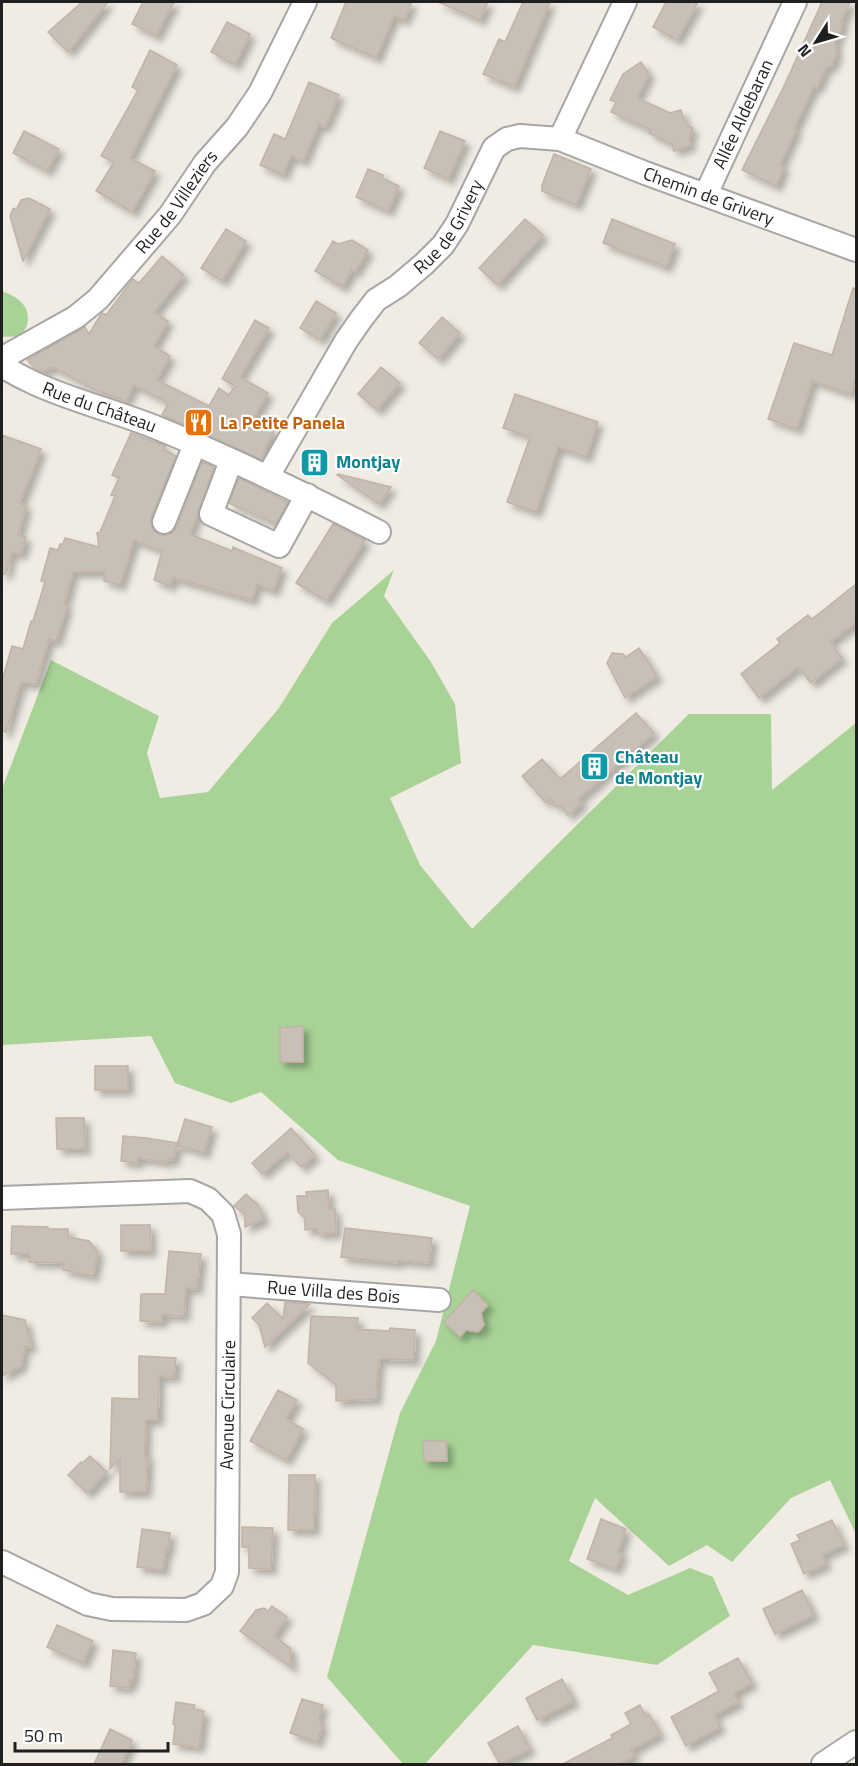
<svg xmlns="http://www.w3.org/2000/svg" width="858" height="1766" font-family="'Titillium Web',sans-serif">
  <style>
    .forest { fill: #a8d296 }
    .building { fill: #c8bfb7; stroke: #c3b3a5; stroke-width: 1.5; filter: url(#shadow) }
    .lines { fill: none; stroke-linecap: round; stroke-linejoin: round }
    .street-casing { stroke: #a6a6a6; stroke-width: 26 }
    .street { stroke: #fff; stroke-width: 22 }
    .labels { text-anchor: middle; stroke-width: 4.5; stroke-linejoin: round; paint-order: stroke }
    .street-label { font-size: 18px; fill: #1f1f1f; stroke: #fff }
    .food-label { font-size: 18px; font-weight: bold; fill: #c56008; stroke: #fff; text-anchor: start }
    .culture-label { font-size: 18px; font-weight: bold; fill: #0d838f; stroke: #fff; text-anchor: start }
  </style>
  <defs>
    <filter id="shadow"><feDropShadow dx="5.5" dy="5.5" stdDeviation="3" flood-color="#0004"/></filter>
  </defs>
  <rect width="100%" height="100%" fill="#f0ece4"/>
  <!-- forest -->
  <path class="forest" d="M2,291C9,294 17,297 22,303C30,311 30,327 21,334C16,338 7,336 2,337Z
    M394,570L384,596L431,662L455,704L461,763L390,798L420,865L472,929L689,714H771L772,790L856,723V1534L830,1480L791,1498L732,1562L707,1545L669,1566L595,1498L569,1561L628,1595L690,1568L713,1577L730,1616L657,1665L533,1645L425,1764H403L327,1677L400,1413L436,1341L470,1206L338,1160L261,1092L231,1103L175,1083L151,1036L2,1045V789L51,660L159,716L147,753L160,798L208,792L279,708L332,623Z"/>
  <!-- building -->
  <path class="building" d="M82,2H108L68,52L48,32Z
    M143,2H174L156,36L132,24Z
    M346,2H412L404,20L394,16L376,58L331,38Z
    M438,2H488L480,20Z
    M523,2H550L514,87L483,74L499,39L505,42Z
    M666,2H698L677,40L653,27Z
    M822,2H850L841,22L843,23L835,44L837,53L832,65L826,68L817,88L814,86L794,129L796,130L780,165L784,167L776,186L742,170L784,86Z
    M227,22L250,34L235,65L211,52Z
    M150,50L177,65L130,158L155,171L132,212L96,191L114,162L101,156L138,90L132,87Z
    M641,62L649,74L637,98L670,113L681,110L686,125L693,128L689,139L691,145L674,151L672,144L649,133L651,130L611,112L616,102L610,100L623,74Z
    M309,82L339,95L325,127L319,124L303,161L291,156L283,175L260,165L274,134L285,139Z
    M24,131L59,149L47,171L13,153Z
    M440,131L465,141L448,179L424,168Z
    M554,154L591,169L576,205L542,191V185Z
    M368,169L383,175L382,178L399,186L388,211L356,197Z
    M29,198L50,209L23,261L10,216L13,209L17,208L21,200Z
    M525,219L543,235L497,285L479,268Z
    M612,219L675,244L666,267L603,243Z
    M226,229L246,241L222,281L201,268Z
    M352,240L368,250L355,272L352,270L342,287L315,271L333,241L338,244Z
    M162,256L184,275L154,312L168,321L154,346L170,356L157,380L209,406L219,388L229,395L235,386L222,379L255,320L269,328L240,377L268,393L253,419L274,431L264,450L265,451L261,459L162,415L168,403L134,385L126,401L95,390L53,367L42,372L35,369L27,360L85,327L89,334L101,314L102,313L106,315L133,279L139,283Z
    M853,288L856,289V377L851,394L812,381L797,429L768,419L794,343L832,355Z
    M316,301L336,313L320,340L300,328Z
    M442,317L460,333L438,359L419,343Z
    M381,367L400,383L377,410L358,394Z
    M515,394L598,422L586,457L558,447L536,512L507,502L530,437L503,428Z
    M131,433L166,446L164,450L176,456L151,517V525L154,531L160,535H165L173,532L177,527L202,462L214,467L190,534L232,551L233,547L282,568L273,591L257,584L252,600L173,578L170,586L154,580L162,551L134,540L120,585L104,581V572H73L64,605L67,606L56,641L49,639L36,684L21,682L6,732L2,731V681L12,646L23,649L31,621H33L45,582L41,581L50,548L58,550L60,544H63L65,538L99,547L97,533L100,532L115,496L111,495L119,478L112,475Z
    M2,435L41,449L20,503L26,506L18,535L26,537L21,554L12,552L6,574H2Z
    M338,474L391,487L379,504L337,475Z
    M239,478L288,502L276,524L229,503Z
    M333,524L365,540L326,601L296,583Z
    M856,584V622L830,642L842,658L811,683L798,667L759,698L741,674L780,643L777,639L808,615L812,619Z
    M639,648L657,676L625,698L607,663L612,653L623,654L626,657Z
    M636,713L654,733L578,799L582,803L568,815L560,805L557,807L550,799L546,803L522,776L542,759L560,779Z
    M303,1026V1062H280V1028Z
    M95,1066H128V1090H95Z
    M56,1118H84L85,1149H57Z
    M185,1119L212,1127L204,1153L177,1145Z
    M291,1128L315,1155L301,1167L287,1152L262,1174L252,1163Z
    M123,1136L146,1138L178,1143L173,1160L168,1159L167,1162L138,1158V1163L121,1161Z
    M328,1190L329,1209H335L336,1233L317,1234V1229L305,1230V1218L298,1212L297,1196H307L306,1192Z
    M246,1194L258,1205L264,1219L245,1227V1215L234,1206Z
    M121,1225H150L151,1251H121Z
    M12,1226L48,1227V1229H68V1237L89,1241L98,1252L93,1276L63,1270L64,1263L29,1262V1254H11Z
    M345,1228L432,1238L429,1263L398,1260V1263L341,1257Z
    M169,1251L201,1254L197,1289L186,1288L184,1316L162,1315V1322L140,1321L141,1294H165Z
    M473,1290L488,1305L481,1313L484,1325L478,1332L466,1330L460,1337L444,1322Z
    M285,1302L310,1304L265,1347L259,1325L252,1318L267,1303L283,1319Z
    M2,1315L25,1320L31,1347L25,1346L21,1366L2,1376Z
    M311,1316L358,1318L357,1329L389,1331L390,1328L415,1330L414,1360L379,1359L376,1399L336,1401V1385L308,1363Z
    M139,1356L176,1358L174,1377L159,1376L158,1420H146L145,1456H148L146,1492H120V1459L110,1469L112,1398L139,1399Z
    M278,1390L297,1400L286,1419L303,1429L286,1460L250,1441Z
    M423,1441H446L447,1461H424Z
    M90,1456L107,1472L87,1493L68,1475L81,1462L82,1463Z
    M289,1475H315L314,1530H288Z
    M601,1519L626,1529L618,1552L622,1554L616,1569L587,1559Z
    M832,1520L844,1545L822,1555L826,1564L804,1574L791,1544L800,1540L797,1535Z
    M242,1527L273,1528L271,1569L249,1568V1547H242Z
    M142,1529L170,1533L168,1550L166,1549L163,1570L137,1567Z
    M802,1590L814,1615L775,1634L763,1609Z
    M272,1606L287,1617L274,1636L290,1648L292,1668L240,1631L256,1610L264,1608L268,1611Z
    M57,1625L93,1641L83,1663L47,1647Z
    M113,1650L136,1653L133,1681L130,1680L129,1688L110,1686Z
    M738,1658L752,1683L734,1693L739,1702L714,1715L720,1727L686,1746L671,1717L719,1691L709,1673Z
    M562,1679L574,1701L537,1720L526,1698Z
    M302,1699L323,1705L319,1718L322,1727L317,1742L290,1733Z
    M176,1702L195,1705L194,1709L204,1711L199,1747L173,1744L175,1725L173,1724Z
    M640,1705L646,1716L649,1714L660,1734L631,1750L635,1756L619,1764H563L612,1738L611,1735L631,1724L625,1713Z
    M518,1726L530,1749L500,1764L488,1743Z
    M110,1729L132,1740L121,1764H94Z"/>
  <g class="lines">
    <defs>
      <g id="street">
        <path d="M560,139L625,2"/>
        <path id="s1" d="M706,194L795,2"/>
        <path id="s2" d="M2,361L8,355L76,317L98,299L170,215L205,163L237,127L260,93L305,2"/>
        <path id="s3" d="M2,366C12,372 23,378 34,383C73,401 115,411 155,427C231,458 305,494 379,532"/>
        <path d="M231,461L211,514L279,546L307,495"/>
        <path id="s4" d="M268,476L346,341L362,318L376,300L398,286L424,264L443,245L457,224L494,148L507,139L520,136L560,139L645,173L856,250"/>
        <path d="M164,522L195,444"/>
        <path d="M2,1198L190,1191L208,1199L223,1214L229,1234L227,1572L222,1586L203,1604L186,1610L112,1609L88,1604L2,1562"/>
        <path id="s5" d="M229,1284L439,1300"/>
        <path d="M823,1764L856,1742"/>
      </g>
    </defs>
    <!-- street casing -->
    <use href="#street" class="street-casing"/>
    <!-- street -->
    <use href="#street" class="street"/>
  </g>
  <!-- icons -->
  <defs>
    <symbol id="restaurant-square" viewBox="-11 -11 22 22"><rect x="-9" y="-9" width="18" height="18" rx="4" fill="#e8710a" stroke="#fff"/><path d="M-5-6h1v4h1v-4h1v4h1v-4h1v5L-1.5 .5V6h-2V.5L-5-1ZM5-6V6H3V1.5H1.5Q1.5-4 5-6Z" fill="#fff"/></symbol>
    <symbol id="building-square" viewBox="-11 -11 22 22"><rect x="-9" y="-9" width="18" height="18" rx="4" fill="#0f9aa8" stroke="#fff"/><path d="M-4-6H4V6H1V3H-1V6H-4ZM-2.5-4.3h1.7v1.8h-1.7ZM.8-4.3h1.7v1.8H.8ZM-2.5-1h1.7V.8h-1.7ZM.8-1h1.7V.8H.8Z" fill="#fff"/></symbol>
  </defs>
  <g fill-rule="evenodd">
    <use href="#restaurant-square" x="182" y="406" width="33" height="33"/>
    <use href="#building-square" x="298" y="446" width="33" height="33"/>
    <use href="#building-square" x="578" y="750" width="33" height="33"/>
  </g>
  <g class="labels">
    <!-- street labels -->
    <g class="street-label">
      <text dy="6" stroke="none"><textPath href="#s1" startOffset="88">Allée Aldebaran</textPath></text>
      <text dy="6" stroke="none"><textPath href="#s4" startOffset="632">Chemin de Grivery</textPath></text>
      <text dy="6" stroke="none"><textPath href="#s2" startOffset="240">Rue de Villeziers</textPath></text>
      <text dy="6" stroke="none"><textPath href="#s4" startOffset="312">Rue de Grivery</textPath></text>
      <text dy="6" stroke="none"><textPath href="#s3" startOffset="106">Rue du Château</textPath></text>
      <text dy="6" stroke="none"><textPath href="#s5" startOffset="105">Rue Villa des Bois</textPath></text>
      <text transform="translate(228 1405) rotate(-89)" y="6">Avenue Circulaire</text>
    </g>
    <!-- food labels -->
    <g class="food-label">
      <text x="220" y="429">La Petite Panela</text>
    </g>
    <!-- culture labels -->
    <g class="culture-label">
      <text x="336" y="468">Montjay</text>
      <text x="615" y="763">Château<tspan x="615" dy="21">de Montjay</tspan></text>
    </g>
  </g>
  <!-- border -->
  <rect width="858" height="1766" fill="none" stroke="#1f1f1f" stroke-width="6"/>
  <!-- north arrow -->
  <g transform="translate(816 42) rotate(233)" stroke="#ffffff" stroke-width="4.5" paint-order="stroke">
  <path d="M0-4.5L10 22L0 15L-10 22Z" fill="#1f1f1f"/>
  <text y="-9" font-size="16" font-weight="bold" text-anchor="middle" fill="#1f1f1f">N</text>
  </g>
  <!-- scale -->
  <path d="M15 1742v9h153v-9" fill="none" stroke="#1f1f1f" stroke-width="3"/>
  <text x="24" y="1742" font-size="18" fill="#1f1f1f" stroke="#ffffff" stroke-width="4.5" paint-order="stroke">50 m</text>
</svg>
